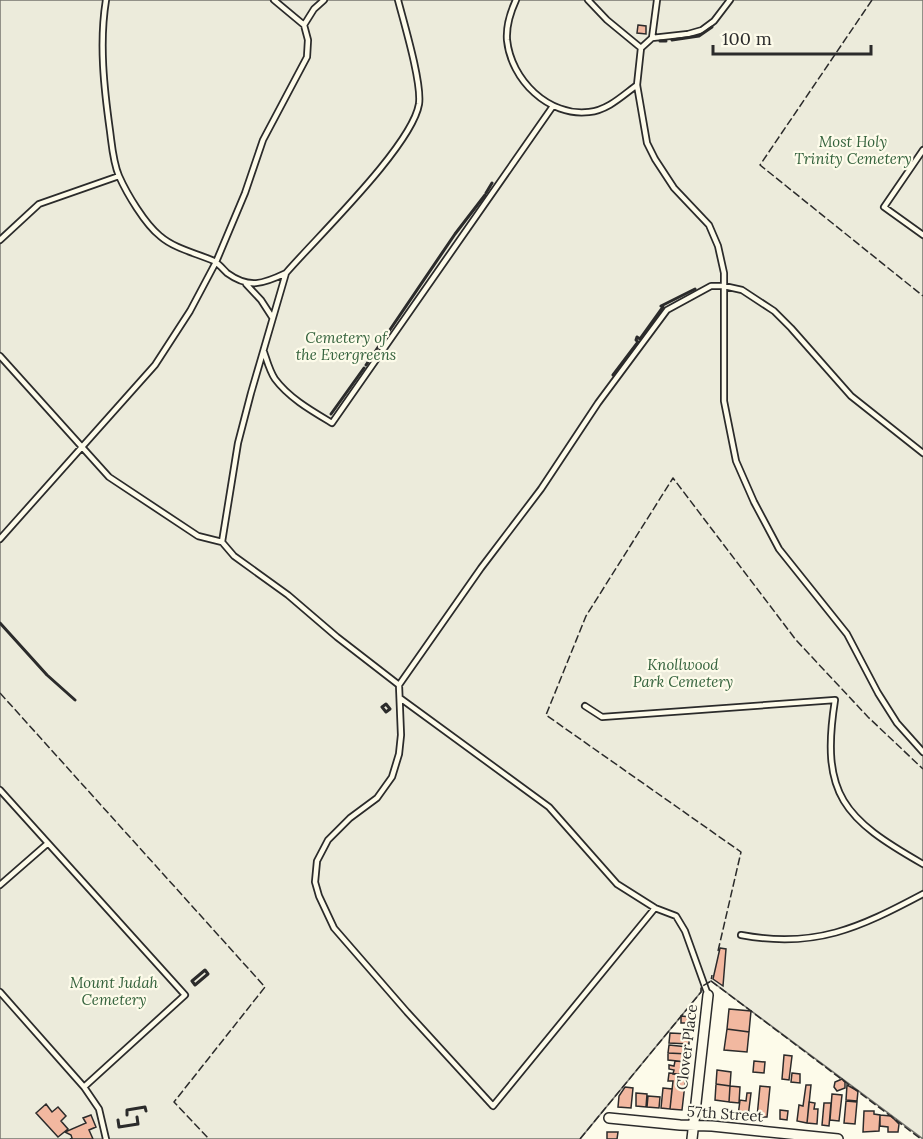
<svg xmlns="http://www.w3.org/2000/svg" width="923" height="1139" font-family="Lora,serif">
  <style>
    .green { fill: #ecebdb; stroke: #74746e; stroke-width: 1.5 }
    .building { fill: #f2b8a0; stroke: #2b2b2b; stroke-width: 1.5 }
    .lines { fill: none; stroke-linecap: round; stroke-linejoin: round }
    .lane-casing { stroke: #2b2b2b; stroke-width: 8 }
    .street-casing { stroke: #2b2b2b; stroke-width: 12 }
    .lane { stroke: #fdfbea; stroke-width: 4.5 }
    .street { stroke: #fdfbea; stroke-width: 9 }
    .fence { stroke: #2b2b2b; stroke-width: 1.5; stroke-dasharray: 8 3; stroke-linecap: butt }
    .wall { stroke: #2b2b2b; stroke-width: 3 }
    .labels { text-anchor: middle; stroke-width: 4.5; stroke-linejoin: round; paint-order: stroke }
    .park-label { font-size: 15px; font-style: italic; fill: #34623c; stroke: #fdfbea }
    .street-label { font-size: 15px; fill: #2b2b2b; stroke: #fdfbea }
  </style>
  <rect width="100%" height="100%" fill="#fdfbea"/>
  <!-- green -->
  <path class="green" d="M0,0H923V1139L711,981L702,987L701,992L580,1139H0Z"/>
  <!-- building -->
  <path class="building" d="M638,25L646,26V34L637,33Z
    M720,948L726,949L723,986L713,979Z
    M729,1009L751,1011L749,1032L727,1029Z
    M681,1016L691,1017L690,1023H681Z
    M727,1029L749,1032L747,1052L724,1050Z
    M670,1033L689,1034V1044L669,1043Z
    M669,1045L688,1047V1054L668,1053Z
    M668,1053L688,1054L687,1062L668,1060Z
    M784,1055L792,1056L789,1080L782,1079Z
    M675,1061L687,1062L686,1075L673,1074L674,1070L669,1069V1065L674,1066Z
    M754,1061L765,1062L764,1073L753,1072Z
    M717,1070L731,1072L730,1086L716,1084Z
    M669,1073L686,1075L682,1110L670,1109L673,1081H668Z
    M792,1073L800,1074V1083L791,1082Z
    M842,1079L845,1082V1088L837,1091L834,1087L835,1082Z
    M716,1084L730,1086L729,1102L715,1100Z
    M806,1085H811L807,1123L797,1121L799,1105L803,1106Z
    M847,1085L858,1091L857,1101L846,1100Z
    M730,1086L740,1087L739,1103L729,1102Z
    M760,1086L770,1087L767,1117H757Z
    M625,1087L633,1088L631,1108L618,1107L619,1096Z
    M663,1088L672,1089L670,1109L661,1108Z
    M636,1093L647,1094L646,1107L636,1106Z
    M747,1093H751L748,1117L738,1116L740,1100L746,1101Z
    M832,1094L842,1095L839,1121L830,1120Z
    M648,1096L660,1097L659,1108L647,1107Z
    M846,1101L857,1102L855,1124L844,1123Z
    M809,1102L815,1103L814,1109H818L817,1124L807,1123Z
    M824,1103H831L829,1126L822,1125Z
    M46,1104L52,1112L58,1107L66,1116L61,1121L68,1129L58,1137L36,1113Z
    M780,1110L788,1111L787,1120L780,1119Z
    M864,1111H874V1114L880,1115L879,1131L863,1132Z
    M91,1115L96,1127L89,1130L93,1139H70L72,1138L71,1135L65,1132L86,1123L83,1118Z
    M880,1115L891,1116L899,1124L898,1132H888V1127L880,1126Z
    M607,1132H618L617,1139H607Z"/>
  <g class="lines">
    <defs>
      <path id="lane" d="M106,0C99,43 104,88 110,131C112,146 113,162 119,176C127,194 145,224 160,236C175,249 196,253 214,261C219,264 223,269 227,273C249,289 263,284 286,273C317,237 412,146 419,104C422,83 404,23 398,0
        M516,0C510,13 506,26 507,40C511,80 549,117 589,112C608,110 622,96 637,85
        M588,0L607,20L641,48L637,85L647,143L655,159L674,188L709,225L718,246L724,273V401L736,461L754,502L779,549L847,634L878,693L897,723L923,752
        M304,25L314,9L324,0
        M652,38L657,0
        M641,48L652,38L688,34L702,30L714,21L730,0
        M923,150L884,207L923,235
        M0,240L39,204L119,176
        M246,284L261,300L272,317
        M264,352C267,361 270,372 275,379C289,398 312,411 332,423L553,106
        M0,356L109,477L198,536L222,542L234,556L288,595L337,637L399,685
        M0,539L155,365L190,311L216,262L245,193L263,140L307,57L308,40L304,25L274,0
        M222,542L238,443L251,393L286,273
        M400,698L549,807L617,884L655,908L676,916L685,931L708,995
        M585,706L602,717L835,700C820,795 844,819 923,864
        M0,790L185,995L84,1087
        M0,885L47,844
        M655,908L493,1106L407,1012L334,928L319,896L315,882L317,861L328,840L350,818L377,798L392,777L399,754L401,735L399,685L481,568L541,489L598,403L667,310L711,286H724L742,290L774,311L791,328L851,396L923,453
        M741,935C815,949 859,928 923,894
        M0,992L84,1087L99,1109L106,1139"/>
      <path id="street" d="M609,1118L680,1125L712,1126L838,1139
        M692,1139L708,995"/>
    </defs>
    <!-- lane casing -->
    <use href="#lane" class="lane-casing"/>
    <!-- street casing -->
    <use href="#street" class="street-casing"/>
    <!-- lane -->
    <use href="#lane" class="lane"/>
    <!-- street -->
    <use href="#street" class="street"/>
    <!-- fence -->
    <path class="fence" d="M872,0L760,165L923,296
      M0,693L265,987L174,1102L209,1139
      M718,951L741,852L546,715L586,616L673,478L796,640L868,717L923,769
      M711,981L921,1139
      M580,1139L701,992V987L711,981L712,975"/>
    <!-- wall -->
    <path class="wall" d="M672,40L699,36L712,27
      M660,41H666
      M486,193L492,183
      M366,365L455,234L485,195
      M613,375L638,342L636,340L637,337L640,339L663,307L661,306L695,289
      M331,414L364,368
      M0,623L47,675L75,700
      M386,704L390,709L386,712L382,707Z
      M205,970L208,974L195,985L192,981Z
      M127,1115V1110L145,1107L146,1111
      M118,1120L119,1127L138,1124L137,1117"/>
  </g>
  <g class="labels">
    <!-- park labels -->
    <g class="park-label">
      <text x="853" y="147">Most Holy<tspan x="853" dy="17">Trinity Cemetery</tspan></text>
      <text x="346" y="343">Cemetery of<tspan x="346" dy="17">the Evergreens</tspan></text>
      <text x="683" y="670">Knollwood<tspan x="683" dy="17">Park Cemetery</tspan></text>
      <text x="114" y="988">Mount Judah<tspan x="114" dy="17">Cemetery</tspan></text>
    </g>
    <!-- street labels -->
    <g class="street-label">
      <text transform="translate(687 1047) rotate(-83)" y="5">Clover Place</text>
      <text transform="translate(725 1114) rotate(4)" y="5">57th Street</text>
    </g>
  </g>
  <!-- scale -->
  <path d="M713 45v9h158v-9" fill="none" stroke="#2b2b2b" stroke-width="3"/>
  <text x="722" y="45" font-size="18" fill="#2b2b2b" stroke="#fdfbea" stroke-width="4.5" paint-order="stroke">100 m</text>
</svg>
